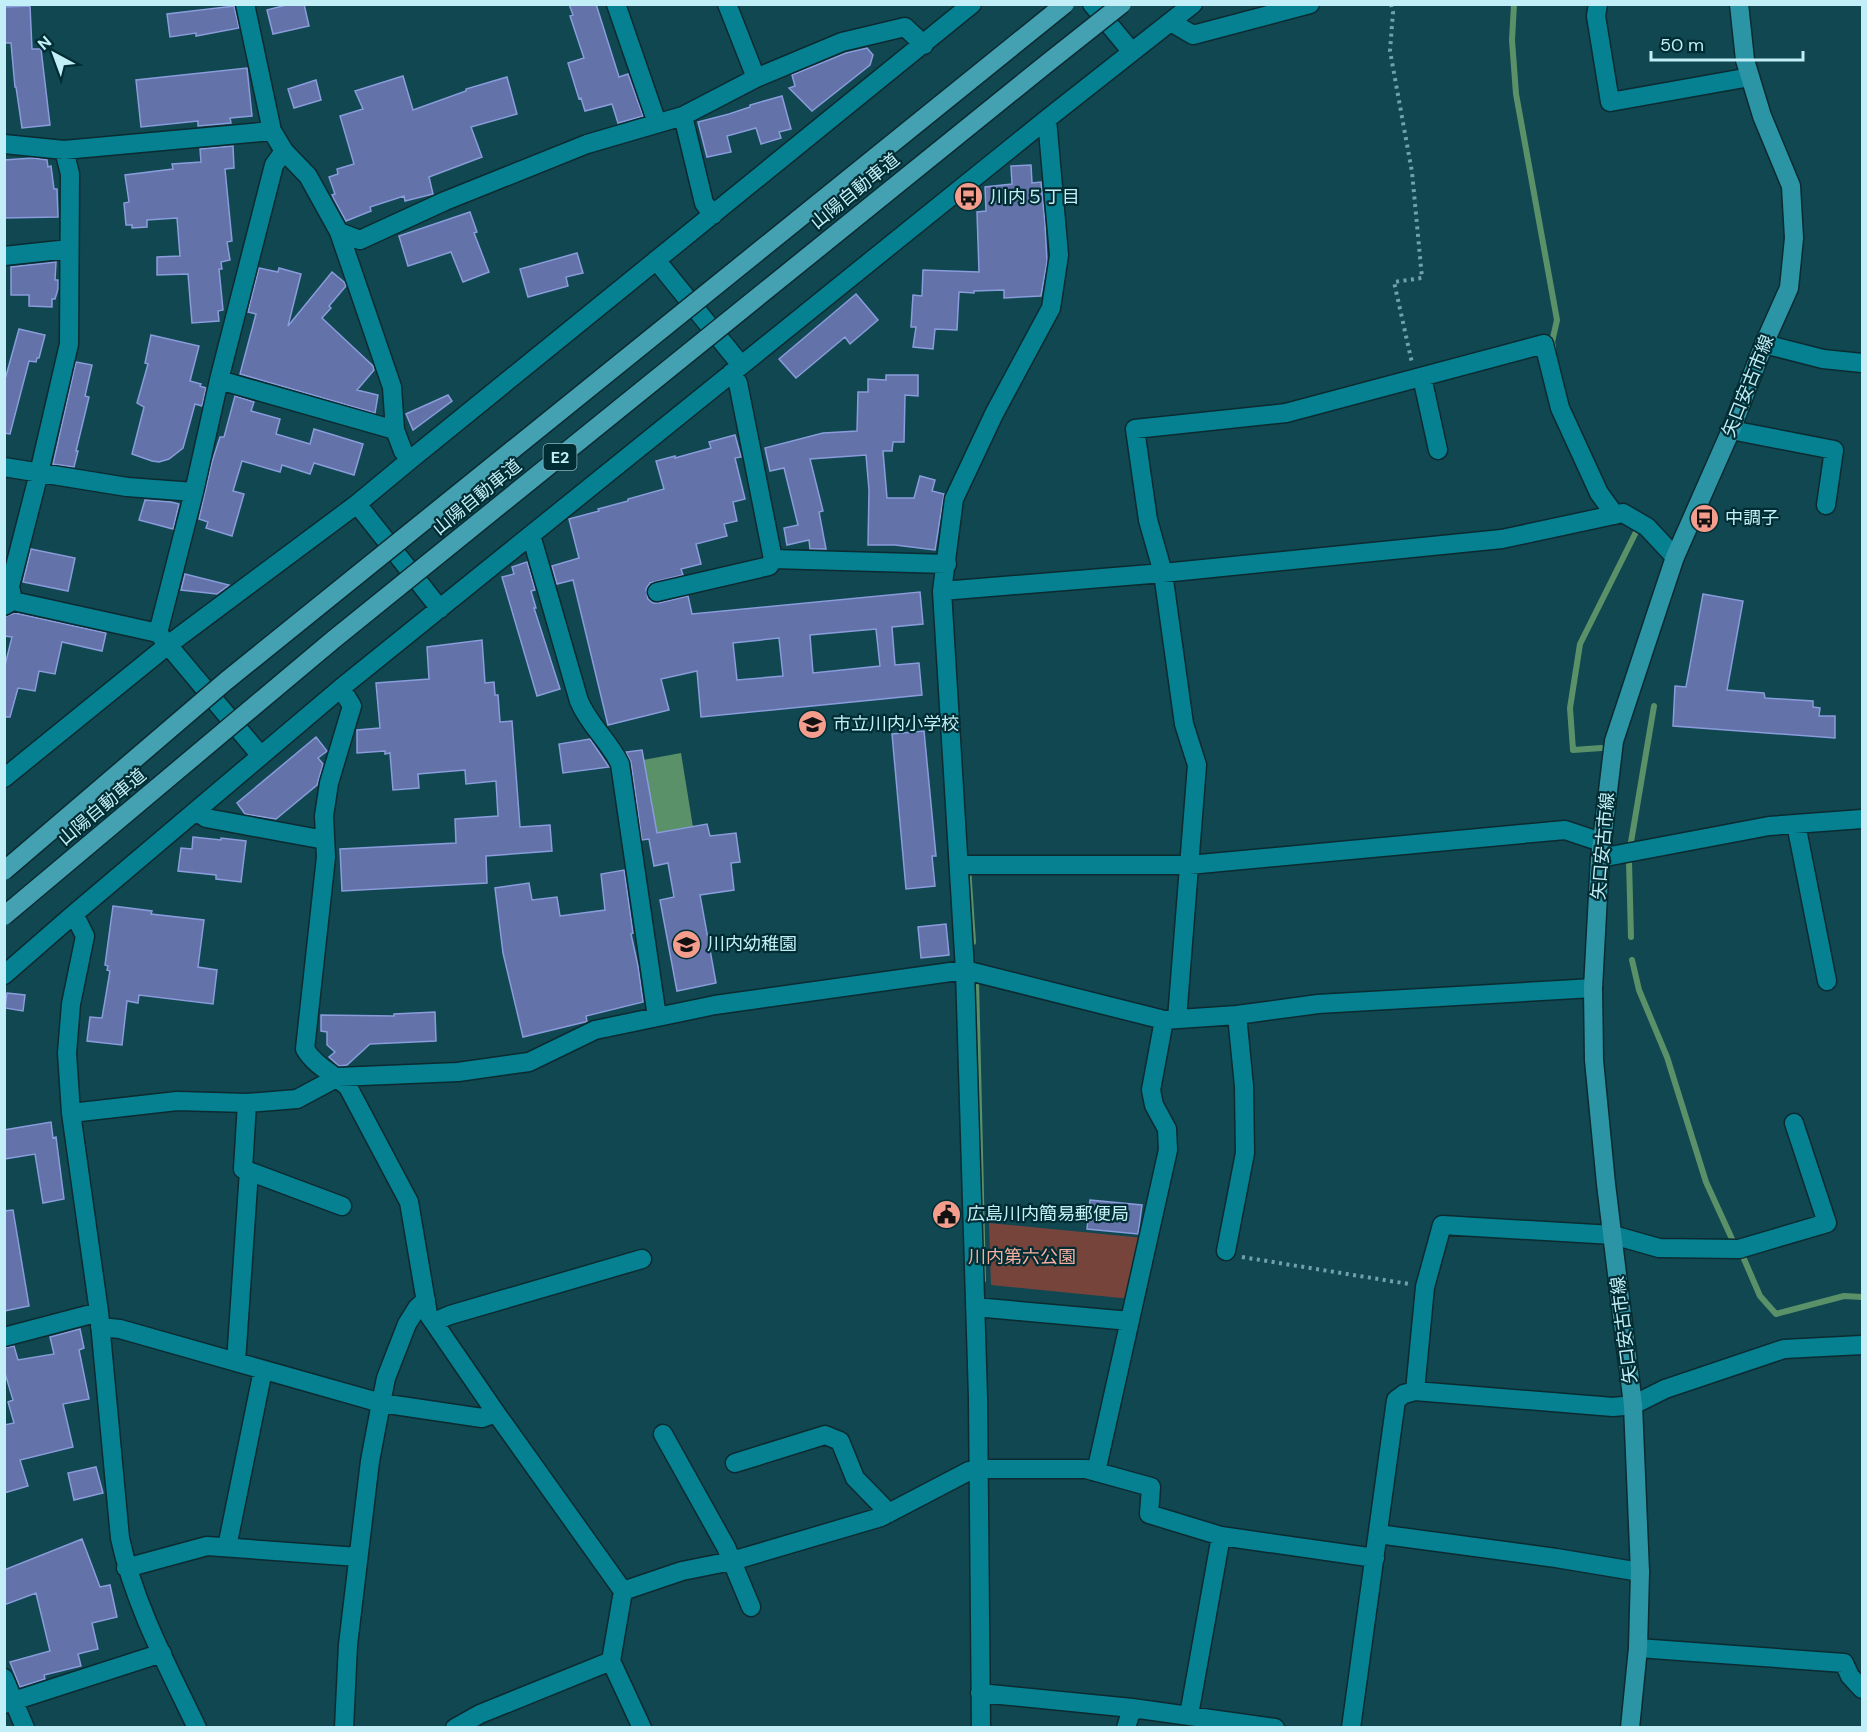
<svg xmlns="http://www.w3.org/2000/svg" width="1867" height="1732" font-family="'DM Sans','Noto Sans JP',sans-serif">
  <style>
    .green { fill: #77443b }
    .water { fill: #5a9168 }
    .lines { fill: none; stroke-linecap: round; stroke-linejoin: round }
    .stream { stroke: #5a9168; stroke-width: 6 }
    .building { fill: #6372a8; stroke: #899cdb; stroke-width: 1.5; fill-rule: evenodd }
    .minor-casing { stroke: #0b2b31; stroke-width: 21 }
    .major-casing { stroke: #0b2b31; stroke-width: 21 }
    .path { stroke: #71a2ab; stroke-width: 4; stroke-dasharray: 3 4.5; stroke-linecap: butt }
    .minor { stroke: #068192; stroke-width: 18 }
    .major { stroke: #2b94a5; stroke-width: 18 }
    .highway-bridge-casing { stroke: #0b2b31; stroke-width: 21; stroke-linecap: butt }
    .highway-bridge { stroke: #43a1b2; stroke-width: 18 }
    .labels { text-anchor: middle; stroke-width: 4.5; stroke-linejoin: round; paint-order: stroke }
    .shield { fill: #002c33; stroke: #88b4bc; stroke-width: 1.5 }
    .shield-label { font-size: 16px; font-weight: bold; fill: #c2eef7 }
    .street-label { font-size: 18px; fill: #c2eef7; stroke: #002c33 }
    .poi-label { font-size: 18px; fill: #c2eef7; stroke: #002c33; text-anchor: start }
    .park-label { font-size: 18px; fill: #f9ad9e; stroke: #002c33 }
  </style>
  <rect width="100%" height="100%" fill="#104751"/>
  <!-- green -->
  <path class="green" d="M989,1223L1144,1238L1131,1299L991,1285Z"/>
  <!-- water -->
  <path class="water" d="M681,753L693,827L657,833L643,760Z"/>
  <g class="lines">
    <!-- stream -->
    <path class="stream" d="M1514,4L1512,40L1516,94L1557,320L1552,342L1553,347
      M1601,748L1573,750L1570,708L1580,644L1637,530
      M1631,842L1654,706
      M1629,861L1631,937
      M968,867L973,942
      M1632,960L1639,990L1667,1057L1706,1182L1732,1239
      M976,981L983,1280
      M1744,1259L1760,1296L1776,1314L1844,1296L1862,1297"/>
  </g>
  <!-- building -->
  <path class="building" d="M290,4H304L309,26L273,34L267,10Z
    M569,4H596L619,77L628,74L643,116L618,123L612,104L585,111L581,98L579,99L568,63L584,58L570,16L573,15Z
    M30,6L32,49H41L50,125L22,128L16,87H15L11,43H5L4,7Z
    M234,6L239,28L196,36V33L170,37L167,14Z
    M867,48L873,55L870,65L812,111L789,88L795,86L792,75L846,53Z
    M247,68L252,116L230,118L231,123L198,126V121L141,127L136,80Z
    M403,76L413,110L466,91V89L507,77L517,114L471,127L482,157L429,177L433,194L405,201L404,196L370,207L371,211L346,221L334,199L332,195L335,194L329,177L338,174L337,169L354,164L340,116L363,109L355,91Z
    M316,80L321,100L294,108L288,89Z
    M782,96L791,129L779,132L781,138L761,144L756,128L727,136L731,152L707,157L698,122L729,114L750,107V105Z
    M233,146L234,168L225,169L232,241L227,242L230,260L221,262L222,269H219L223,310L218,311L219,321L192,323L188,274L157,275V257L180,256L177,218L147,220V227L132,228V225H126L124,203L129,202L125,175L173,169L172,164L201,162L200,149Z
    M33,158L47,160L48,167L51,166L54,189H57L58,217L4,218V160Z
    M1031,165L1032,183L1041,182L1045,224L1047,262L1041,296L1004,298V290L974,291V293L959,292L957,330L935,329L933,349L913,347L916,327H911L913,295L922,296L923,270L979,272L977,212L986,211L985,187L1012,184L1011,166Z
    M470,212L477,232L474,233L489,272L463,282L451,252L408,266L399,236Z
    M577,253L583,273L566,277L568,286L528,297L520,269Z
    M56,262L55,280H58V289L55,299H52V307L29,306V295H11V267Z
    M259,268L278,272L279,268L301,274L288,326L332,272L344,282L346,286L329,306L331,308L322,318L373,366L374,370L357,390L378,395L375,413L240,374L256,314L248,312Z
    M856,294L878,320L850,344L845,337L796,378L779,359Z
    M19,329L45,335L39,358H37L36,362L29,361L10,434L4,433V383Z
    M151,335L199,346L190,381L201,384L200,386L206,388L202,406L195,404L183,448L169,459L159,462L152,461L132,454L144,407L137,403L148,364L145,363Z
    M76,362L92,365L85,396L89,397L76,451H78L74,467L53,464Z
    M886,375H918V396L905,395L904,442H893L892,451H883L887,498H914L920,476L935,480L932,491L944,494L935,550L895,545H868L869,490L866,455L810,459L823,511L819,512L826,549H810L809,540L787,545L784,528L798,525L784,468L770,471L765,448L823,433L857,431L858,392H868V379L886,380Z
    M448,395L452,401L413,430L406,414Z
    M235,396L254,402L251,411L280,419L276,434L310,444L314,429L363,444L354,475L314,463L310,474L282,465L280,472L242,461L233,491L244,494L232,536L206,528L208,522L199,519L212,462L220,437H224Z
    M735,435L741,457L735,458L745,499L733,502L737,521L724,524L727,536L696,544L701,564L681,569L683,575L650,583L646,589L648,599L653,603H659L688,596L692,614L920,592L923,624L892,627L895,665L919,663L922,695L701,717L697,671L661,679L669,710L608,725L573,580L557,584L552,566L579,558L569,519L599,511L598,509L628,501V499L664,489L656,461L675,456V458L711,448L709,442ZM876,629L880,666L813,673L810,635ZM779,638L783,676L737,680L733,643Z
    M145,500L171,502L179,504L173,529L139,520Z
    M31,549L75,558L68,591L23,582Z
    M527,562L535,590L531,591L536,608H534L560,689L537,696L502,577L514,574L512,567Z
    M185,574L229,585L217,594L181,590Z
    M1703,594L1743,601L1727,690L1764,693L1765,698L1813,701V707L1820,708L1819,716H1835V738L1673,726L1675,686L1686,687Z
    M15,613L106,633L102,651L62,642L55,674L39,671L35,691L18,688L10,717H4V669L12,637L4,636V617Z
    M482,640L485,683L494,682L495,695H498L500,722L512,721L520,827L550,825L552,851L486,856L487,883L342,891L340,849L456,843L455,819L498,816L496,781L466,784L465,770L418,774L419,788L393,790L390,753L385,754V751L357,753V730L380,728L376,683L429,679L427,647Z
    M924,731L936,856H932L935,886L906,889L892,734Z
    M316,737L327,751L318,758L323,764L317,785L276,819L245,814L237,803Z
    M590,739L609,767L563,773L559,744Z
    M642,750L657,833L707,824L710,836L736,833L740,862L731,863L734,890L700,895L716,983L677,991L660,900L674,897L668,863L654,866L649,839L642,840L631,762L626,752Z
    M193,837L221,840V838L246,841L241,882L216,879V875L178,871L181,848L192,849Z
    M624,870L633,933L631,934L638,966L643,1002L586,1016L587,1021L585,1022L523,1037L503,953L495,888L529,883L532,900L557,897L560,916L605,910L601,874Z
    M113,906L152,911L151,914L204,920L198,967L217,970L213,1004L139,995L138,1003L127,1001L122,1045L87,1041L90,1017L102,1018L110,971L107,970L108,966L105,965Z
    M946,924L949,955L921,958L918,927Z
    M7,993L25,995L23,1011L5,1008Z
    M435,1012L436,1041L370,1044L347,1065L339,1066L329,1057L335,1052L327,1045V1032L321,1031V1015L394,1016V1014Z
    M51,1122L53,1138L56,1137L64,1199L43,1203L35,1154L4,1159V1130Z
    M1090,1200L1142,1205L1138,1234L1087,1229Z
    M13,1210L29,1306L4,1311V1211Z
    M80,1329L84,1348L79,1350L89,1399L63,1404L73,1447L20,1460L28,1486L4,1493V1425L14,1423L8,1402L13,1400L4,1370V1348L14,1346L18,1360L54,1354L50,1337Z
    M96,1467L103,1493L74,1500L68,1473Z
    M82,1539L100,1587L110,1585L117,1617L92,1623L98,1649L78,1654L81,1666L44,1675L45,1679L20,1687L10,1662L50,1651L36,1593L4,1605V1570Z"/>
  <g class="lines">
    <defs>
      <path id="minor" d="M245,4L272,131L284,151L308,176L339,232L392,387L395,430L403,451L410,460
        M616,4L657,123
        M727,4L756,78
        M1092,4L1132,52
        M1598,4L1596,16L1610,102L1750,77
        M1171,22L1193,35L1310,4
        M683,116L704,203L713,215
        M4,144L64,150L272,131
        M339,232L360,240L445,201L587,144L683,116L756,78L842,42L905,27L924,45
        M4,256L69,249
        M656,260L741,365
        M1764,344L1823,359L1862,363
        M731,373L738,383L773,559L947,564
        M1422,377L1438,450
        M219,380L395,430
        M1731,430L1834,450L1826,505
        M4,467L127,487L194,492
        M357,504L440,609
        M531,535L579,701C589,725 609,741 620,764L657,1017
        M942,591L1163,573L1502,539L1623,513L1647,527L1675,557
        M657,592L769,566L773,559
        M13,601L10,586L39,473L69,344L70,174L64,150
        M4,606L13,601L158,633
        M341,688L352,706L329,783L324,816L326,857L305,1049C315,1066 334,1074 348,1087L409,1202L428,1314L496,1413L623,1591
        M261,756L158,633L194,492L219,380L274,165L284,151
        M4,778L168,645L357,504L410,460L972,4
        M196,811L206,818L325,840
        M1796,824L1827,981
        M1600,858L1769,826L1862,819
        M959,865H1189L1565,830L1601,842
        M74,914L85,936L71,1004L67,1053L71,1113L99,1312L120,1538C134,1604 168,1667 197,1728
        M4,975L74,914L341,688L1047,119L1193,4
        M1177,1019L1197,765L1184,724L1163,573L1148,520L1135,429L1286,413L1544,344L1560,408L1599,493L1615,515
        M247,1103L243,1169L342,1206
        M71,1113L177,1101L247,1103L297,1099L338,1077L458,1072L529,1062L595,1030L715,1005L965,970L1164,1020L1237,1015L1318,1004L1593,988
        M1226,1251L1245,1153L1244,1086L1237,1015
        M975,1307L1130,1321
        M434,1322L450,1315L642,1259
        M100,1327L120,1329L381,1403L482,1418L496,1413
        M4,1337L99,1312
        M236,1362L249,1171
        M1415,1391L1425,1287L1442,1225L1613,1235L1659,1248L1739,1249L1827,1223L1794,1123
        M663,1434L726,1547L751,1607
        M735,1463L825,1435L840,1441L855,1478L889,1513
        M1096,1472L1168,1150L1167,1129L1154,1105L1151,1090L1164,1020
        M1378,1534L1556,1558L1640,1572
        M227,1547L263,1370
        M126,1568L207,1546L358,1557
        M1638,1648L1844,1663L1850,1676L1862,1689
        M4,1678L25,1728
        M980,1693L1132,1708L1275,1728
        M4,1704L162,1653
        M1189,1715L1221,1536
        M344,1728L348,1645L370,1461L381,1403L386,1378L407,1324L417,1308L426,1300
        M455,1728L480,1714L611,1661
        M642,1728L611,1661L623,1591L682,1571L732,1561L881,1517L969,1471L978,1469H1086L1151,1487L1149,1514L1221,1536L1375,1558
        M981,1728L978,1398L965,970L942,591L954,499L994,414L1051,308L1059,255L1047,119
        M1126,1728L1132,1708
        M1351,1728L1396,1400L1404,1394L1415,1391L1613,1407L1633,1405L1665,1389L1784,1349L1862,1345"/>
      <path id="major" d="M1630,1728L1638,1648L1640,1572L1633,1405L1606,1184L1594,1060L1593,988L1600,858L1614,741L1658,608L1675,557L1731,430L1764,344L1789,288L1794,238L1791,186L1762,116L1745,60L1739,4"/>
    </defs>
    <!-- minor casing -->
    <use href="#minor" class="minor-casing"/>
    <!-- major casing -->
    <use href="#major" class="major-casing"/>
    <!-- path -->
    <path class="path" d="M1391,4L1393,12L1390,51L1412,172L1422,278L1394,282L1412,363
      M1242,1257L1409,1284"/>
    <!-- minor -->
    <use href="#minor" class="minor"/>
    <!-- major -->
    <use href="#major" class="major"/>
    <defs>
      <path id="highway-bridge" d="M4,871L226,681L1065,4
        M4,916L333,640L1045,65L1122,4"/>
    </defs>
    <!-- highway-bridge casing -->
    <use href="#highway-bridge" class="highway-bridge-casing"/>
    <!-- highway-bridge -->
    <use href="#highway-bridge" class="highway-bridge"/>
  </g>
  <!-- icons -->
  <defs>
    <symbol id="bus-disc" viewBox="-11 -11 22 22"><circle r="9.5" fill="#f49d8d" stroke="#002c33"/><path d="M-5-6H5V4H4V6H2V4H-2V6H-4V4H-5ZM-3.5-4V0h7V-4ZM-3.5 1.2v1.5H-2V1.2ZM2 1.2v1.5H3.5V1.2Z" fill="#111"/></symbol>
    <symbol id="school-disc" viewBox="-11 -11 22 22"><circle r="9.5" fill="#f49d8d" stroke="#002c33"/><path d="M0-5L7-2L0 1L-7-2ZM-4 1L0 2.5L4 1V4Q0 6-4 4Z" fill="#111"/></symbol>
    <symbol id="civic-disc" viewBox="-11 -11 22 22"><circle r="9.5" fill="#f49d8d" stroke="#002c33"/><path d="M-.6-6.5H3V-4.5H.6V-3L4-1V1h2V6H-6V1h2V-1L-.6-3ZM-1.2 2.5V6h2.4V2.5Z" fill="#111"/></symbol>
  </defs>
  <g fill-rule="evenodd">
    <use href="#bus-disc" x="952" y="180" width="33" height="33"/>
    <use href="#bus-disc" x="1688" y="502" width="33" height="33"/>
    <use href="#school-disc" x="796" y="708" width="33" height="33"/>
    <use href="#school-disc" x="670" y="928" width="33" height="33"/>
    <use href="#civic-disc" x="930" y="1198" width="33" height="33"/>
  </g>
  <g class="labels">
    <!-- shield labels -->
    <rect class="shield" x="543.5" y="444" width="33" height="26" rx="4.5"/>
    <g class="shield-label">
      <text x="560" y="463">E2</text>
    </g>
    <!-- street labels -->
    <g class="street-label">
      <text transform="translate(855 191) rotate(-39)" y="6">山陽自動車道</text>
      <text transform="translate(1748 386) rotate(-68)" y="6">矢口安古市線</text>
      <text transform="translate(477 497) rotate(-39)" y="6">山陽自動車道</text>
      <text transform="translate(102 807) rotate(-40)" y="6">山陽自動車道</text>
      <text transform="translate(1603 846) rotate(-85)" y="6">矢口安古市線</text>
      <text transform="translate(1624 1330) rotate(-97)" y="6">矢口安古市線</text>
    </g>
    <!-- poi labels -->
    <g class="poi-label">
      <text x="990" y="203">川内５丁目</text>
      <text x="1725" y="524">中調子</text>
      <text x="833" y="730">市立川内小学校</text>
      <text x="707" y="950">川内幼稚園</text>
      <text x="967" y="1220">広島川内簡易郵便局</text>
    </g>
    <!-- park labels -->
    <g class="park-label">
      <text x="1022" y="1263">川内第六公園</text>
    </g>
  </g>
  <!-- border -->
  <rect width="1867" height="1732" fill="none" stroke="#c2eef7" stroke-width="12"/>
  <!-- north arrow -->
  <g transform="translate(54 54) rotate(319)" stroke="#002c33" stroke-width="4.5" paint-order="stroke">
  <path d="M0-4.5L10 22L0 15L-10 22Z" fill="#c2eef7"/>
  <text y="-9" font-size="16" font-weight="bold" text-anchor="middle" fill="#c2eef7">N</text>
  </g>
  <!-- scale -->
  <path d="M1651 51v9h152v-9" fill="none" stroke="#c2eef7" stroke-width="3"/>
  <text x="1660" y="51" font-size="18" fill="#c2eef7" stroke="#002c33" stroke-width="4.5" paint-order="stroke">50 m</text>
</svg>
